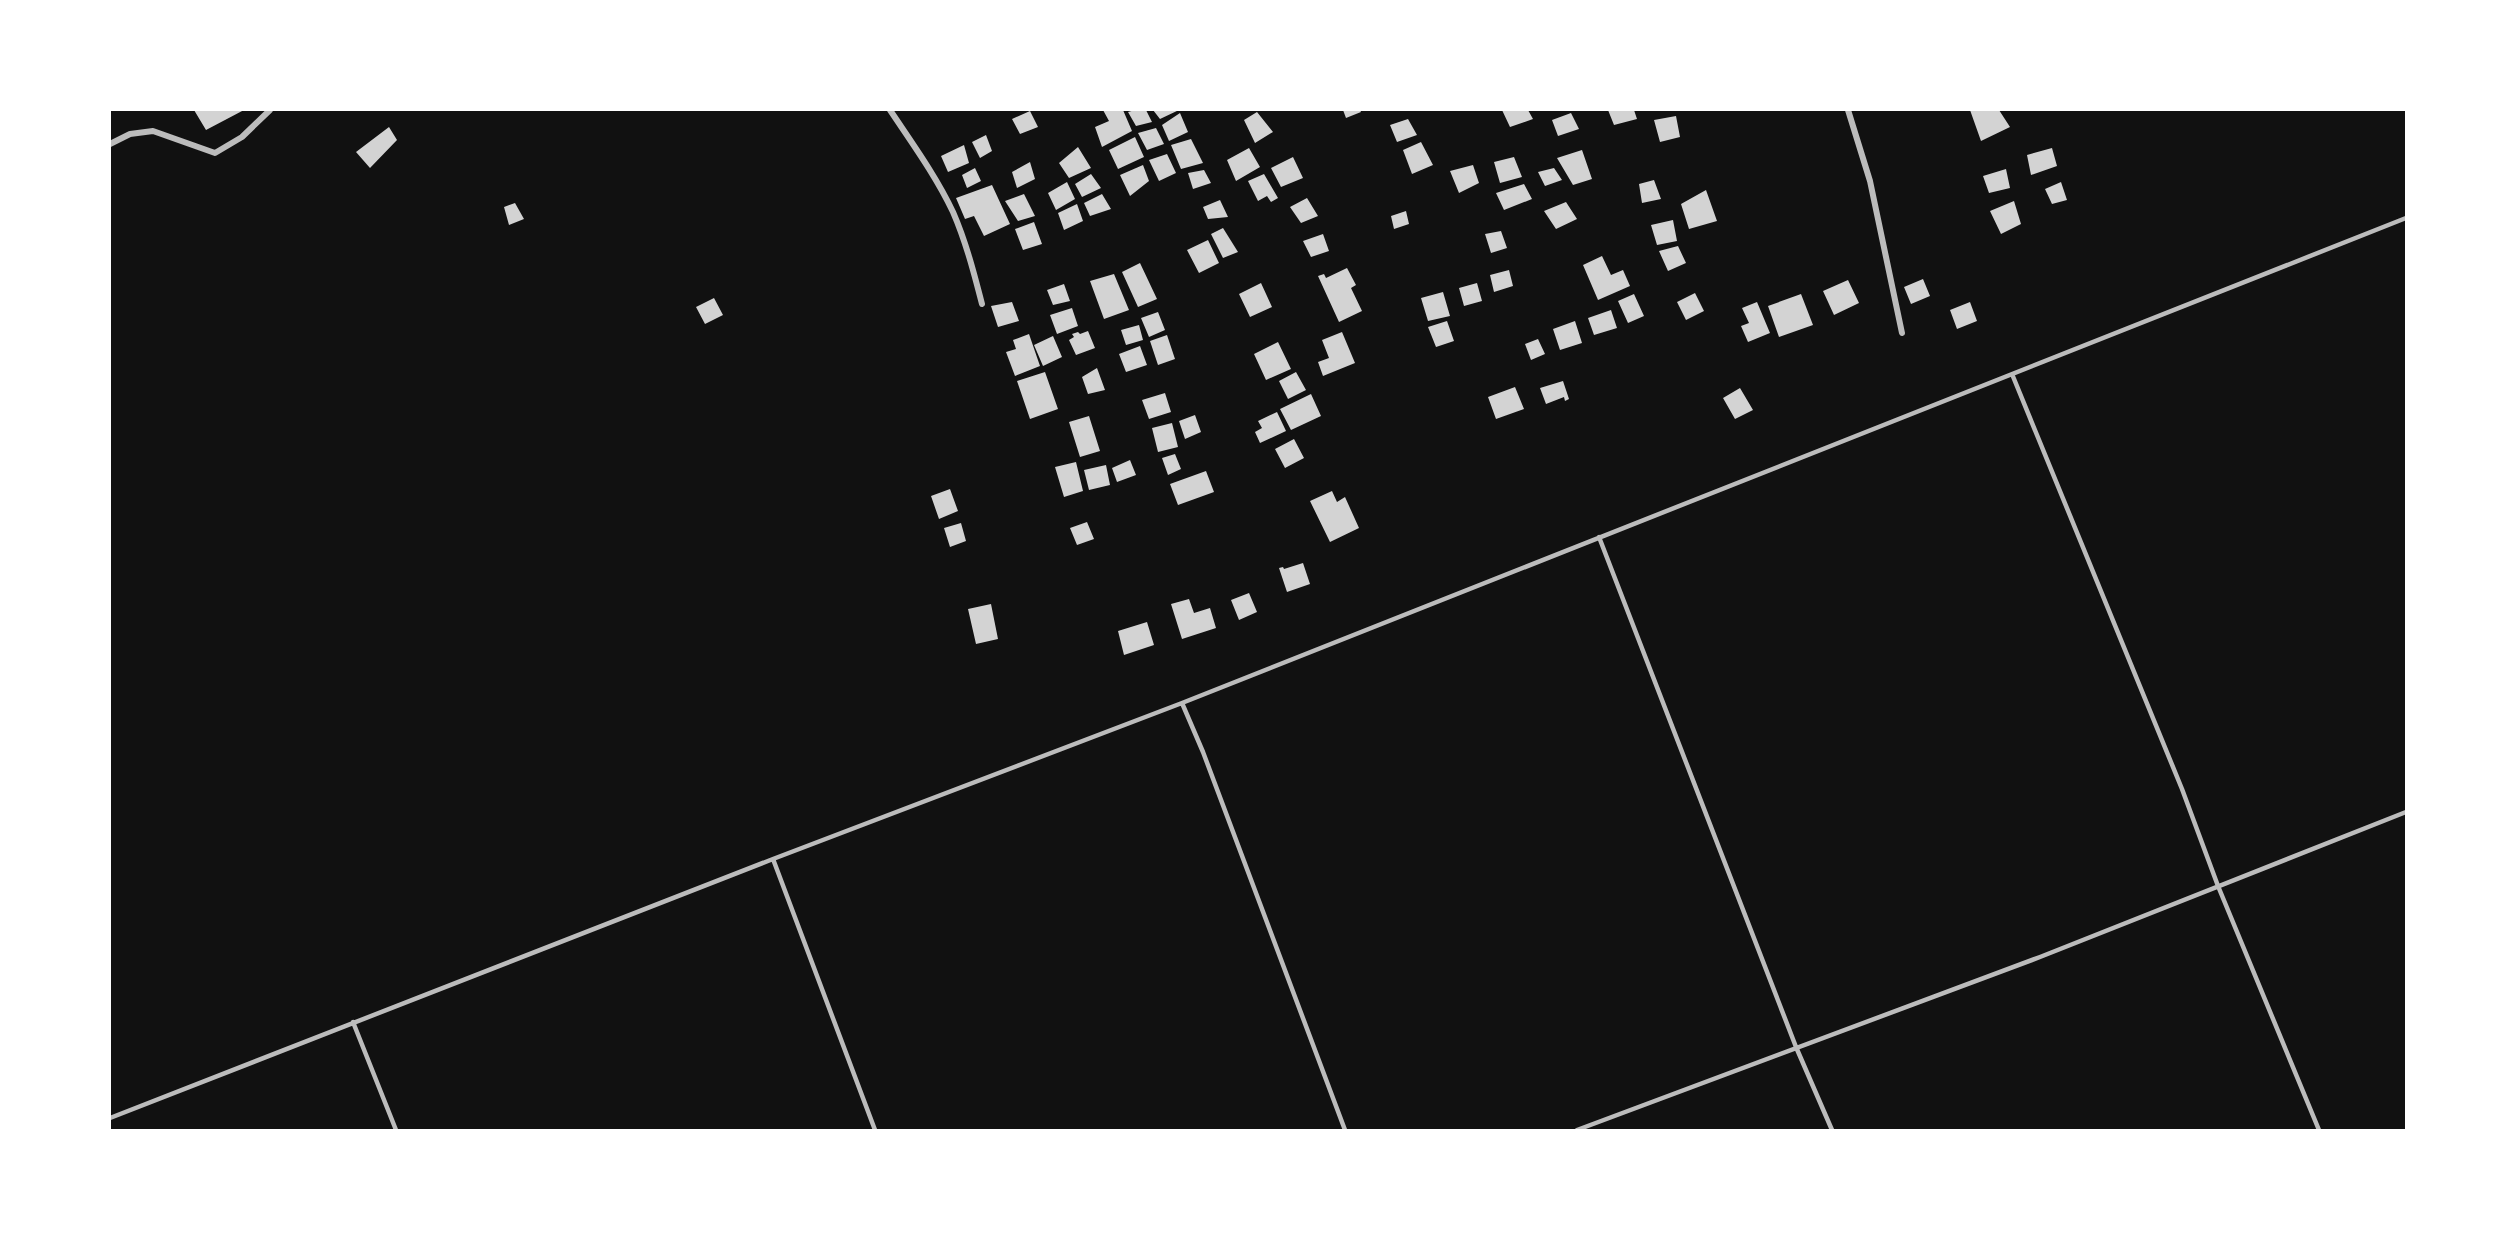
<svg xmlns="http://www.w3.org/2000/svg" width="2516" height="1240" font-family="'Sofia Sans Condensed',sans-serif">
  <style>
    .building { fill: #d3d3d3 }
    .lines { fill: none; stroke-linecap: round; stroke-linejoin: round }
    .service { stroke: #bcbcbc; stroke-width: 4.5 }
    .minor { stroke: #bcbcbc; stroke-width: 6 }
  </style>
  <rect width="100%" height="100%" fill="#111"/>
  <!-- building -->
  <path class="building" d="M194,110H244L206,130Z
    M1103,110H1123L1132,131L1102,147L1095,127L1109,121Z
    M1135,110H1146L1152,122L1136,126L1128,112Z
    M1153,110H1179L1160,119Z
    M1343,110H1360L1361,112L1346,118Z
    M1502,110H1528L1533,119L1510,127Z
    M1608,110H1634L1637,119L1614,125Z
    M1970,110H1999L2010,127L1981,141Z
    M1030,111L1038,127L1020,134L1012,119Z
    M1257,112L1273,132L1255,143L1244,120Z
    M1180,113L1188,132L1169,141L1162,125Z
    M1571,113L1579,129L1558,136L1552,120Z
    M1676,116L1680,137L1660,142L1654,120Z
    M1408,119L1417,135L1397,142L1390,125Z
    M389,127L397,140L370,168L356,152Z
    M1156,128L1164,144L1147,150L1138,133Z
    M986,135L992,151L980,158L972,142Z
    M1135,137L1144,157L1118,169L1109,150Z
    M1191,139L1203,163L1181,169L1171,145Z
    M1421,142L1433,165L1412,174L1403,150Z
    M964,145L969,163L948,172L941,156Z
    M1078,147L1091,168L1069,178L1059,163Z
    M1249,148L1260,167L1236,181L1227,160Z
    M2052,148L2057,166L2031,175L2027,155Z
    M1582,150L1592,179L1573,185L1557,158Z
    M1167,154L1176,173L1159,181L1149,160Z
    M1293,157L1303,178L1281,187L1271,168Z
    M1514,157L1522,177L1500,183L1494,162Z
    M1030,162L1035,179L1017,188L1012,172Z
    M1143,165L1149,181L1130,196L1120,175Z
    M1473,165L1479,183L1459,193L1450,171Z
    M975,168L981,181L967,188L962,175Z
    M1554,168L1562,180L1545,186L1538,172Z
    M2006,169L2010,188L1989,193L1983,176Z
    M1204,170L1211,183L1193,189L1188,173Z
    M1091,174L1101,188L1082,197L1075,184Z
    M1264,174L1278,198L1271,202L1267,196L1258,201L1248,181Z
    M1654,180L1661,199L1642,203L1639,184Z
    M1067,182L1075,199L1056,210L1048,193Z
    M2061,182L2067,200L2052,204L2045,189Z
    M1524,184L1532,199L1504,210L1496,193Z
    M992,185L1010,224L984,236L974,216L965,219L956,198Z
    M1706,190L1717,221L1689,229L1681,204Z
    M1024,194L1035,216L1018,221L1005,201Z
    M1102,194L1111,209L1090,216L1084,203Z
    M1307,198L1318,216L1301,223L1290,207Z
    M1220,200L1228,217L1208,219L1203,207Z
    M2014,201L2021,224L2001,234L1990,211Z
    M1566,202L1577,219L1556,229L1544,211Z
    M515,203L524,219L509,225L504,207Z
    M1077,204L1083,221L1064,230L1058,213Z
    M1406,211L1409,224L1394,229L1391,216Z
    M1673,220L1677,241L1657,245L1651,225Z
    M1034,222L1042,244L1023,250L1015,229Z
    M1223,228L1238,252L1223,258L1211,234Z
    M1501,231L1507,248L1491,253L1485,234Z
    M1323,234L1329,251L1311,257L1303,241Z
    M1208,240L1219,263L1199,273L1187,250Z
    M1678,246L1686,263L1668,271L1659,251Z
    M1602,256L1611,275L1623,270L1630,286L1598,300L1583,265Z
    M1140,263L1157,299L1138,307L1122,272Z
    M1347,268L1356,285L1351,288L1362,311L1339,322L1318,276L1324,274L1326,278Z
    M1509,270L1513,286L1494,292L1490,275Z
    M1114,274L1129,310L1104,319L1090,281Z
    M1923,279L1930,296L1911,304L1904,287Z
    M1848,280L1859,303L1834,315L1823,291Z
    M1261,283L1272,307L1250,317L1239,294Z
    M1477,283L1482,301L1464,306L1459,288Z
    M1064,284L1070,301L1053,305L1047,290Z
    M1443,292L1450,316L1428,321L1421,298Z
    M1695,293L1704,311L1686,320L1677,302Z
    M1634,294L1644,316L1628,323L1618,301Z
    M1801,294L1813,325L1779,337L1768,306Z
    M714,298L723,315L705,324L696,307Z
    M1012,302L1019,321L998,327L991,306Z
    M1757,302L1770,333L1748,342L1741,326L1749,323L1742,308Z
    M1970,302L1977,321L1957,329L1950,310Z
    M1072,308L1078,326L1057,334L1050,315Z
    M1611,310L1617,328L1594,335L1588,318Z
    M1158,312L1165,330L1149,337L1141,318Z
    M1447,321L1454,341L1436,347L1428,327Z
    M1575,321L1582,343L1560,350L1553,329Z
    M1139,325L1143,340L1126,345L1121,330Z
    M1088,331L1095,348L1076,355L1069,340L1074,337L1072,334L1078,332L1080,334Z
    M1342,332L1355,363L1323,376L1318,362L1329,358L1322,340Z
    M1029,334L1040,366L1015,376L1006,352L1016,349L1013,340Z
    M1167,335L1175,359L1158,365L1150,341Z
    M1053,336L1062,357L1043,366L1034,345Z
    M1538,339L1545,354L1531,360L1525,344Z
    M1278,342L1291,369L1266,380L1254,354Z
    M1140,346L1147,365L1126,372L1119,354Z
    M1097,368L1105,390L1088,394L1082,377Z
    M1045,372L1058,409L1030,419L1017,381Z
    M1296,372L1306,390L1288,399L1279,381Z
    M1563,381L1569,399L1565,401L1564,397L1546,404L1540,388Z
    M1515,387L1524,409L1496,419L1488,397Z
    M1740,388L1753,410L1735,419L1723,398Z
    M1165,393L1171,412L1149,419L1142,400Z
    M1311,394L1321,416L1291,430L1280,409Z
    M1277,412L1286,431L1260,443L1255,432L1262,428L1258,421Z
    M1195,415L1201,432L1185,439L1179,421Z
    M1089,416L1100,451L1080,457L1069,422Z
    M1172,423L1178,447L1158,452L1152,428Z
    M1294,439L1304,458L1285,468L1275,449Z
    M1175,454L1181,469L1168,475L1162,458Z
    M1130,460L1136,475L1117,482L1112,468Z
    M1076,462L1083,491L1064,497L1055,467Z
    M1106,465L1110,485L1089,490L1084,470Z
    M1206,471L1214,492L1178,505L1170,484Z
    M950,489L958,511L939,519L931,496Z
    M1332,491L1337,502L1345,497L1359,528L1330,542L1310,501Z
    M1087,522L1094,539L1077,545L1070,528Z
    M961,523L966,541L950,547L944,528Z
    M1303,563L1310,584L1287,592L1279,568L1283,567L1284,569Z
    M1249,593L1257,612L1239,620L1231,600Z
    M1189,599L1194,613L1210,608L1216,628L1182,639L1171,604Z
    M991,604L998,639L976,644L968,609Z
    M1147,622L1154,645L1124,655L1118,631Z"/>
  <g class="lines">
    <!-- service -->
    <path class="service" d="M2012,374L2182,789L2218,886L2319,1130
      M1599,537L1796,1047L1832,1130
      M1182,703L1203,752L1345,1130
      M773,859L875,1130
      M353,1022L396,1130
      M110,1118L773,859L1182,703L2406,218
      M1577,1130L2040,957L2406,812"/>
    <!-- minor -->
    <path class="minor" d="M890,110C912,143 936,176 953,212C966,242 974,273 982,304
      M1848,110L1870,181L1902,333
      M110,144L130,134L153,131L215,153L242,137L270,110"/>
  </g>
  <!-- border -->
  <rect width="2516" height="1240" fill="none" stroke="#ffffff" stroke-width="222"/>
</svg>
